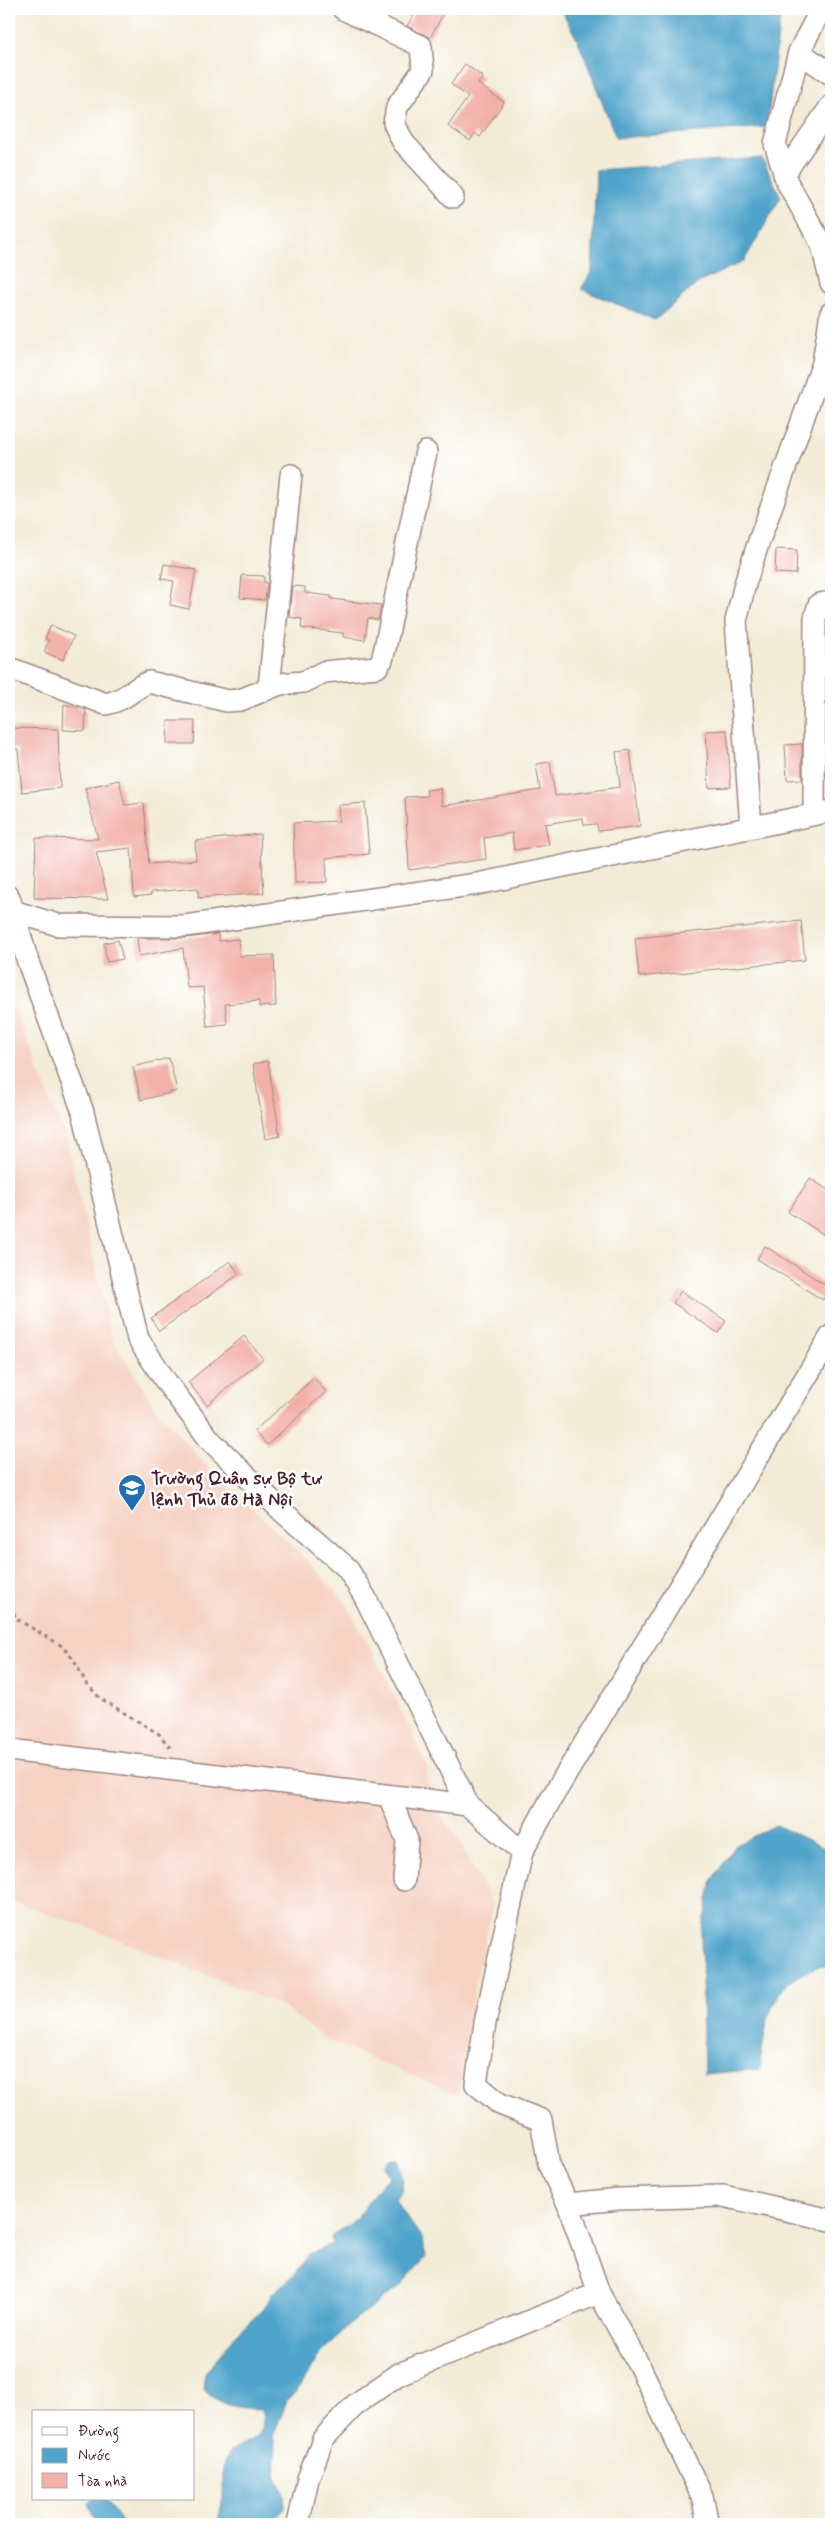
<svg xmlns="http://www.w3.org/2000/svg" width="840" height="2533" font-family="Mynerve,sans-serif">
  <style>
    .built { fill: #f6d2c3 }
    .water { fill: #4fa4cb; stroke: #4c627b }
    .building { fill: #f2b0a8 }
    .lines { fill: none; stroke-linecap: round; stroke-linejoin: round }
    .minor-casing { stroke: #9e8681; stroke-width: 24 }
    .path { stroke: #9e8681; stroke-width: 3; stroke-dasharray: 4 4; stroke-linecap: butt }
    .minor { stroke: #fff; stroke-width: 21 }
    .labels { text-anchor: middle; stroke-width: 5; stroke-linejoin: round; paint-order: stroke }
    .poi-label { font-size: 18px; font-weight: bold; fill: #4a1f2b; stroke: #fff; text-anchor: start }
  </style>
  <rect width="100%" height="100%" fill="#fff"/>
  <filter id="ink" filterUnits="userSpaceOnUse"><feTurbulence type="fractalNoise" baseFrequency=".02" numOctaves="2"/><feDisplacementMap in="SourceGraphic" scale="10" xChannelSelector="R" yChannelSelector="G"/><feConvolveMatrix kernelMatrix="1 2 1 2 8 2 1 2 1" color-interpolation-filters="sRGB"/></filter>
  <filter id="wash" filterUnits="userSpaceOnUse"><feTurbulence type="fractalNoise" baseFrequency=".0096" numOctaves="4" result="noise"/><feDisplacementMap in="SourceGraphic" scale="20" xChannelSelector="R" yChannelSelector="G"/><feGaussianBlur stdDeviation="1.12" result="paint"/><feColorMatrix in="noise" values="0 0 0 0 0 0 0 0 0 0 0 0 0 0 0 0 0 1.4 0 .05"/><feComposite in="paint" operator="in"/></filter>
  <g filter="url(#wash)">
    <rect width="100%" height="100%" fill="#f2ecd7"/>
    <!-- built -->
    <path class="built" d="M9,995L67,1142L112,1339L157,1410L212,1472L299,1552L346,1603L383,1672L427,1765L428,1801L455,1833L493,1905L474,1991L458,2095L327,2040L282,2006L97,1931L9,1900Z"/>
    <!-- water -->
    <path class="water" d="M561,9H781L767,127L616,138L579,43Z
      M762,158L781,197L744,261L698,283L655,320L581,289L592,271L596,170Z
      M776,1825L831,1851V1967C821,1964 815,1968 806,1972C766,1989 766,2032 759,2069L704,2074L701,1933L712,1880L736,1845Z
      M389,2160H398C402,2173 407,2190 395,2200L423,2240L426,2257L400,2286L345,2328L320,2354L300,2387L287,2401L273,2436L276,2454L275,2475L284,2495V2509L271,2524H218C219,2514 222,2504 223,2494C224,2484 221,2468 225,2459C234,2441 272,2446 261,2409C237,2408 220,2406 203,2389L205,2374L231,2340L265,2307L272,2294L294,2275L309,2254L332,2244L330,2237C336,2231 344,2229 350,2224C365,2212 373,2189 389,2177L384,2166Z
      M93,2499H105L121,2522L126,2524C101,2524 97,2528 88,2503Z"/>
    <g id="blocks">
      <!-- building -->
      <path class="building" d="M417,9H446L430,38L407,26Z
        M465,64L483,77L478,84L504,102L480,137L475,133L470,141L448,126L468,97L451,84Z
        M776,549L797,550L796,574L775,573Z
        M164,564L196,570L189,609L170,605L174,581L161,579Z
        M242,575L264,576V582L267,583L265,600L240,598Z
        M292,586L305,587V593L331,596V599L381,605L378,620L368,618L365,640L343,637V633L301,628L302,619L289,617Z
        M51,625L74,636L63,660L44,652L49,640L45,639Z
        M64,704L86,710L85,731L63,730Z
        M168,721H195L194,744H167Z
        M9,728L58,729L60,788L22,792L18,749L9,748Z
        M727,730L731,787L709,788L706,731Z
        M802,744V779L787,780L785,745Z
        M630,750L640,826L598,831L597,824L584,825L583,818L545,824L549,845L514,850L512,833L484,838L486,859L409,870L405,797L427,796L426,790L440,788L442,806L540,790L536,764L550,762L555,796L620,787L616,752Z
        M119,780L125,805L144,803L149,864L196,860L195,841L260,834L264,893L198,898V888L151,892V895L134,897L131,848L96,852L108,899L34,898L36,838L98,839L85,788Z
        M365,803L369,854L326,858L327,882L295,883L293,823L339,821L338,805Z
        M801,921L805,960L639,977L635,938Z
        M218,934L219,941L238,939L240,956L274,955L276,1006L259,1007V1001L225,1004L227,1024L207,1026L203,987L187,988L183,948L139,956L137,938H185Z
        M118,940L123,959L107,962L104,943Z
        M169,1058L177,1091L141,1100L133,1067Z
        M268,1061L280,1136L265,1139L253,1064Z
        M810,1178L831,1192V1239L788,1212Z
        M765,1246L830,1288L823,1300L757,1259Z
        M230,1261L239,1274L159,1331L151,1318Z
        M681,1291L726,1321L718,1333L673,1303Z
        M244,1336L263,1359L207,1405L188,1382Z
        M314,1378L326,1392L267,1445L254,1431Z"/>
    </g>
  </g>
  <g filter="url(#ink)">
    <use href="#blocks" fill-opacity="0" stroke="#9e8681" stroke-width="1"/>
    <g class="lines">
      <defs>
        <path id="minor" d="M343,9L421,46L423,70L397,107L394,123L403,142L453,197
          M821,9L799,52L775,144L787,182L822,245L831,283
          M799,52L831,74
          M784,174L831,106
          M9,668L106,704C128,699 131,689 149,682L227,701L240,700L280,684L304,682L324,672L377,667L382,660L385,648L426,452
          M269,687L291,475
          M814,814L815,618L819,604L831,602
          M751,827L736,621L745,584L759,541L823,363L831,313
          M9,897L28,962L83,1112L138,1339L167,1383L210,1440L283,1512L347,1568L365,1597L468,1805L522,1852
          M9,912L13,911L58,925L185,926L477,884L831,811
          M9,1750L468,1805
          M389,1796L407,1840L404,1880
          M568,2204L619,2199L723,2196L831,2220
          M298,2524L308,2479L323,2439L356,2404L399,2374L599,2293
          M708,2524L702,2496L640,2367L599,2293L568,2204L549,2165L541,2120L500,2104L476,2084L485,2023L522,1852L551,1799L831,1336"/>
      </defs>
      <!-- minor casing -->
      <use href="#minor" class="minor-casing"/>
      <!-- path -->
      <path class="path" d="M9,1581L15,1618L62,1646L74,1660L86,1683L101,1699L159,1734L172,1750"/>
      <!-- minor -->
      <use href="#minor" class="minor"/>
    </g>
  </g>
  <!-- icons -->
  <defs>
    <symbol id="university-pin" viewBox="-11 -11 22 30"><path d="M0 17L-7.5 6A9.5 9.5 0 1 1 7.5 6Z" fill="#1f6fb2" stroke="#fff"/><path d="M0-5L7-2L0 1L-7-2ZM-4 1L0 2.5L4 1V4Q0 6-4 4Z" fill="#fff"/></symbol>
  </defs>
  <g fill-rule="evenodd">
    <use href="#university-pin" x="116" y="1472" width="32" height="43"/>
  </g>
  <g class="labels">
    <!-- poi labels -->
    <g class="poi-label">
      <text x="151" y="1484">Trường Quân sự Bộ tư<tspan x="151" dy="21">lệnh Thủ đô Hà Nội</tspan></text>
    </g>
  </g>
  <!-- margin -->
  <rect width="840" height="2533" fill="none" stroke="#fff" stroke-width="30"/>
  <!-- legend -->
  <rect x="32" y="2410" width="162" height="90" fill="#ffffff" stroke="#b7a5aa"/>
  <rect x="42" y="2427" width="25" height="8" fill="#ffffff" stroke="#b7a5aa"/>
  <text x="78" y="2436" font-size="15" fill="#4a1f2b">Đường</text>
  <rect x="42" y="2448" width="25" height="15" fill="#4fa4cb" stroke="#b7a5aa"/>
  <text x="78" y="2460" font-size="15" fill="#4a1f2b">Nước</text>
  <rect x="42" y="2473" width="25" height="15" fill="#f2b0a8" stroke="#b7a5aa"/>
  <text x="78" y="2486" font-size="15" fill="#4a1f2b">Tòa nhà</text>
</svg>
